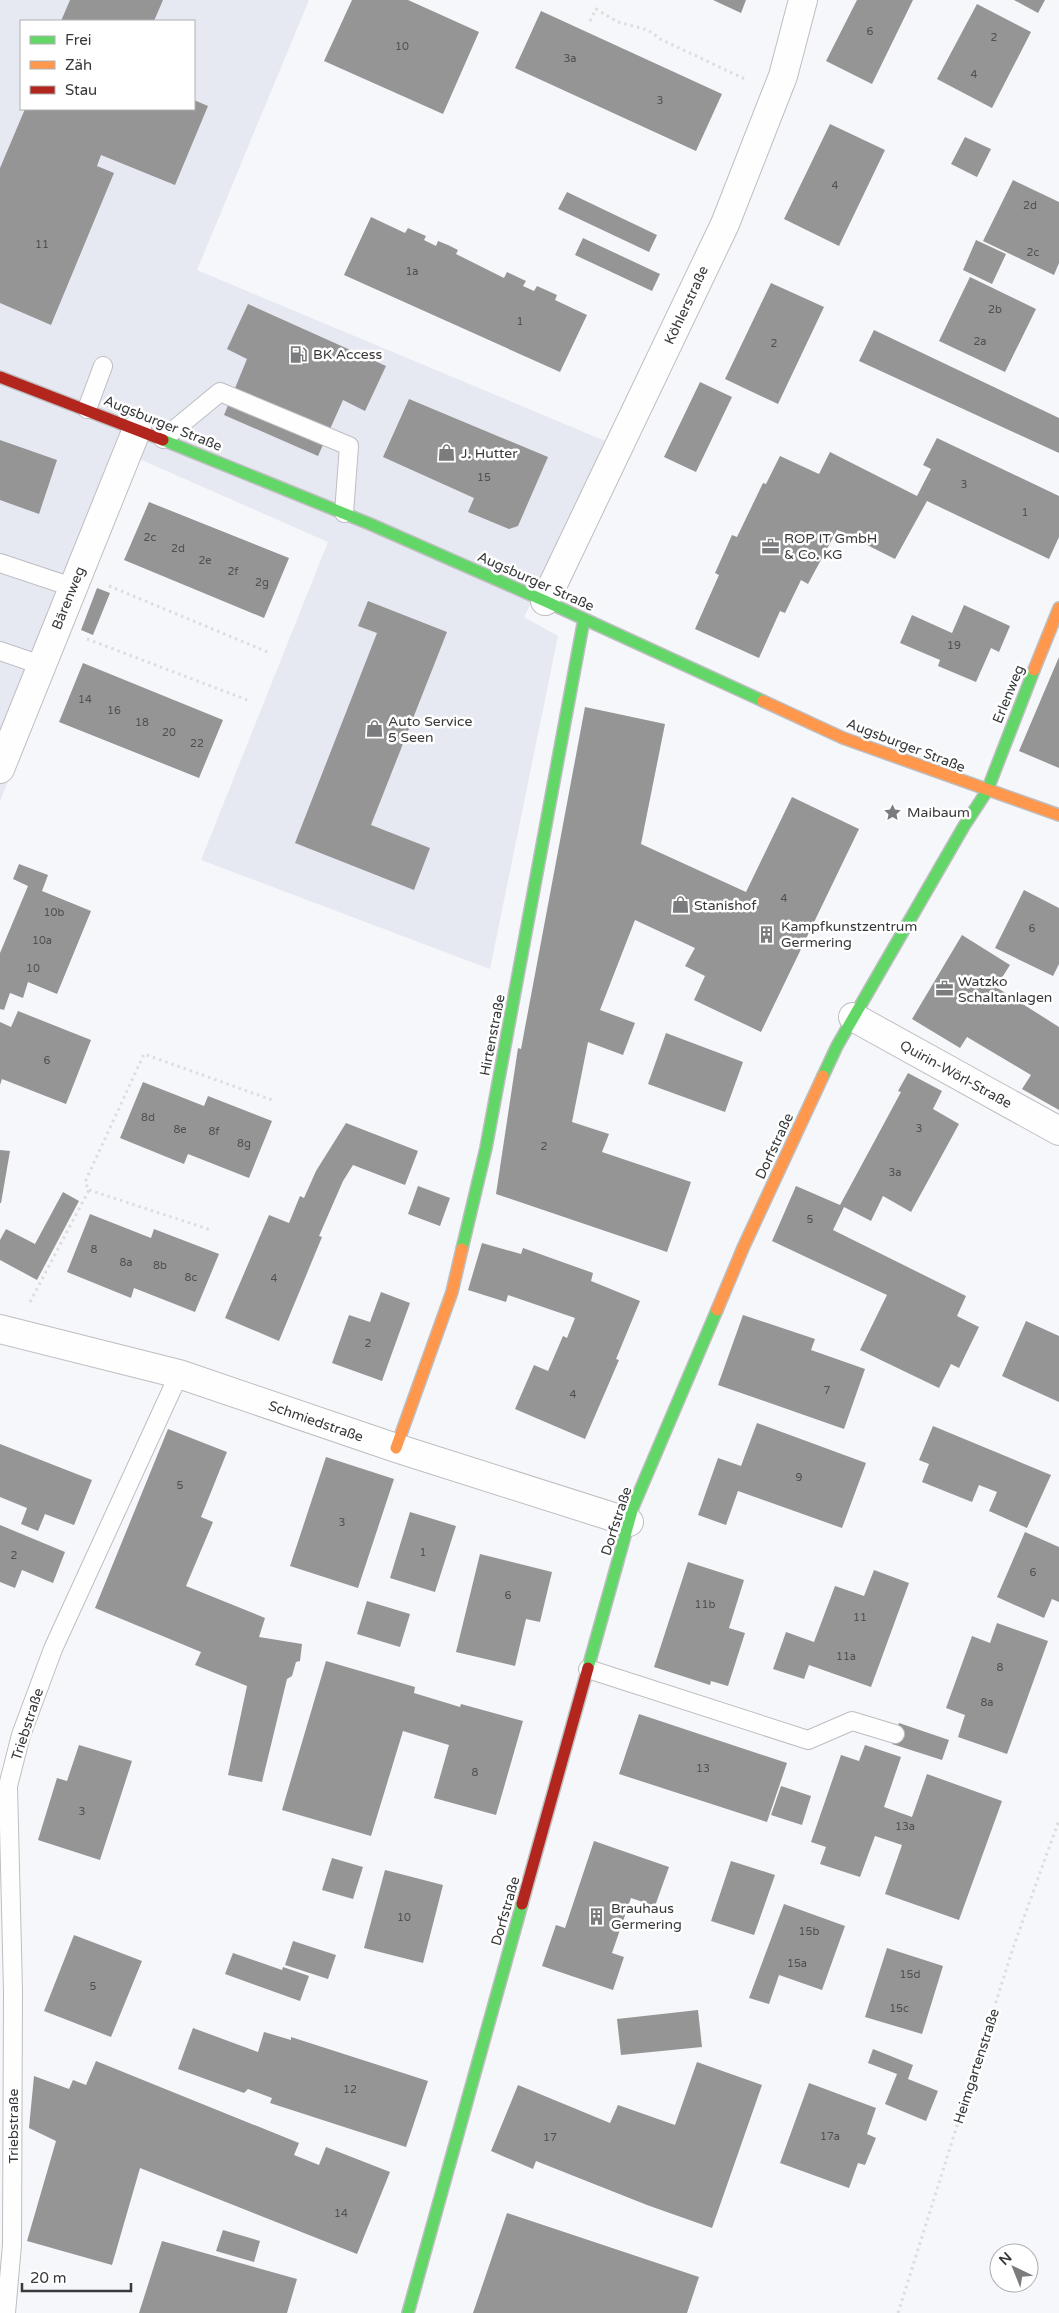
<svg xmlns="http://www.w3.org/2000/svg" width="1059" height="2313" font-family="'Varela Round',sans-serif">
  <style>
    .built { fill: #e6e9f1; fill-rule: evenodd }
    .building { fill: #959596 }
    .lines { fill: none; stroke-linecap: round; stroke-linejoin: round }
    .lane-casing { stroke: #bebec1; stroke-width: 20 }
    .street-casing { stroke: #bebec1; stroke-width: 30 }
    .fast-casing { stroke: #bebec1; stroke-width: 14 }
    .slow-casing { stroke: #bebec1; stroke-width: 14 }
    .jam-casing { stroke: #bebec1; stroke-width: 14 }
    .path { stroke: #dcdddd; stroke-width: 3; stroke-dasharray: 2.5 4; stroke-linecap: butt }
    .lane { stroke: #fefefe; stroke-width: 18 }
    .street { stroke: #fefefe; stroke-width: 28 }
    .fast { stroke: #63d668; stroke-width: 11 }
    .slow { stroke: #ff974d; stroke-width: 11 }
    .jam { stroke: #b3261e; stroke-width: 11 }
    .labels { text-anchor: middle; stroke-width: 5; stroke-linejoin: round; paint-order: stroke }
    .number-label { font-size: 11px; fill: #4f5052 }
    .street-label { font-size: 14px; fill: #38393b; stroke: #fff }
    .poi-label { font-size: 14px; fill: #38393b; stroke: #fff; text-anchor: start }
  </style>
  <rect width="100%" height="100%" fill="#f6f7fb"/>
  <!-- built -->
  <path class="built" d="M0,0H309L197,270L610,443L524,617L558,636L490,969L201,860L328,542L137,458L0,801ZM21,21H194V109H21Z"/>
  <!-- building -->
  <path class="building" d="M70,0H163L154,21H61Z
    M352,0H408L479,32L443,114L324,61Z
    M713,0H746L741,13Z
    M857,0H913L872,84L826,61Z
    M1014,0H1045L1038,13Z
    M977,4L1031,32L992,108L937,79Z
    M541,11L722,94L696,151L515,68Z
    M194,100L208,106L175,185L101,155L97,166L114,173L51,325L0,303V168L25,109H194Z
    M830,124L885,150L839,246L784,219Z
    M965,137L991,149L977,177L951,164Z
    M1013,180L1059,202V263L1054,275L983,241Z
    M567,192L657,235L649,252L558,209Z
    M371,217L405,233L408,228L426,236L424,240L436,246L438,241L448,245L458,250L456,254L504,278L507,272L526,281L523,286L534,291L537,286L557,295L555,300L587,315L560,372L344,275Z
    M583,238L660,274L652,291L575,255Z
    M976,240L1006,254L992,284L963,270Z
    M970,277L1036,309L1005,372L939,341Z
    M771,283L824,307L778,404L725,379Z
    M248,304L386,366L365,411L343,400L318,456L224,415L247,359L227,349Z
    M874,330L1059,418V453L859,361Z
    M700,382L732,397L696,472L664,457Z
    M409,399L548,457L518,526L509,529L468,512L474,498L383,457Z
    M937,438L1059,496V537L1049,559L927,501L895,559L837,530L808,584L801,580L785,613L780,611L759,658L695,629L719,575L715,573L732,535L737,537L763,483L766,484L780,456L819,474L830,452L917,496L931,469L923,465Z
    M0,440L57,460L39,514L0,500Z
    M149,502L289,558L264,618L124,560Z
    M97,588L110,593L93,635L81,630Z
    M368,601L447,632L371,825L430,848L414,890L295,843L377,633L358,626Z
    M964,605L1010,626L999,652L991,648L976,682L938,666L940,660L900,643L912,615L952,633Z
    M1059,657V768L1019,751Z
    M83,663L223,720L199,778L59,722Z
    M585,707L665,724L641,844L746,892L792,797L859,829L761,1032L694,1000L705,976L685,966L695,948L635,920L600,1010L635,1023L623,1055L588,1042L572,1122L609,1134L602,1152L691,1182L667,1252L496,1194L518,1048L521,1049Z
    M19,864L48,875L42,891L91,911L57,994L28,982L23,998L10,993L4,1010L0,1009V953L28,886L13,879Z
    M1024,890L1059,908V964L1053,976L995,948Z
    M962,935L1010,965L996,987L1059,1027V1110L1022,1089L1031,1075L967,1037L960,1048L912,1019Z
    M18,1011L91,1040L66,1104L2,1079L0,1085V1022L11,1027Z
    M666,1033L743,1062L725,1112L648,1084Z
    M908,1073L942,1091L933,1109L959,1124L911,1212L883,1196L871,1221L844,1207L833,1230L966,1296L957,1316L979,1327L959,1368L951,1364L939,1388L860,1350L887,1295L772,1241L796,1186L840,1205L901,1092L898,1091Z
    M143,1082L204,1106L208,1096L272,1121L249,1178L188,1154L184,1164L120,1138Z
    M346,1123L418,1151L405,1185L353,1165L343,1181L319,1236L322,1237L279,1341L225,1318L269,1215L289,1223L300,1196L304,1198L316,1171Z
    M0,1150L10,1151L1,1203H0Z
    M418,1186L450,1198L440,1226L408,1214Z
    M63,1192L79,1201L37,1280L0,1260V1240L6,1229L35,1244Z
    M90,1214L151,1238L154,1229L219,1254L195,1312L134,1288L131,1298L67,1272Z
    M482,1243L521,1254L523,1248L593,1273L591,1281L640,1301L616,1359L619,1360L585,1439L515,1409L534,1365L548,1371L563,1336L567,1338L575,1318L508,1295L506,1302L468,1290Z
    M381,1292L410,1303L382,1381L332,1363L349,1315L370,1322Z
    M743,1315L815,1339L811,1350L865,1369L844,1429L718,1385Z
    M1026,1321L1059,1336V1402L1002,1376Z
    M757,1423L866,1463L842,1528L738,1491L726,1525L698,1515L718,1458L741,1466Z
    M933,1426L1051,1475L1027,1528L989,1511L997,1492L979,1485L972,1502L922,1482L929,1464L919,1460Z
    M168,1429L227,1452L201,1517L213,1522L186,1586L265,1618L259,1637L302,1644L300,1661L296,1662L292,1676L287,1679L262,1782L228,1775L247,1686L195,1665L201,1652L95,1608Z
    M0,1444L92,1480L74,1525L45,1514L38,1531L21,1524L27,1508L0,1497Z
    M326,1457L394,1479L358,1588L290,1566Z
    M410,1512L456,1526L435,1592L390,1578Z
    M0,1525L65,1552L53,1583L22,1570L15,1588L0,1582Z
    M1025,1532L1059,1547V1602L1052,1599L1044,1618L997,1597Z
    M480,1554L552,1572L540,1622L526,1619L515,1666L456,1652Z
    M688,1562L744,1580L729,1628L745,1633L728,1686L711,1681L710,1685L654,1667Z
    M874,1570L909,1583L871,1687L809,1665L804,1679L773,1669L786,1632L814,1642L835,1586L864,1596Z
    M367,1601L410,1614L400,1647L357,1634Z
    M997,1623L1048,1641L1007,1754L958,1737L965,1715L946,1708L972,1636L990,1643Z
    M326,1661L415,1687L414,1693L460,1707L461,1704L523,1721L496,1815L434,1798L449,1745L403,1731L371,1836L282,1810Z
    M639,1714L787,1763L767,1822L619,1774Z
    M899,1723L949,1740L942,1760L892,1744Z
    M79,1745L132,1761L100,1860L38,1840L57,1778L67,1781Z
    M865,1745L901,1757L884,1807L912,1817L927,1774L1002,1801L959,1920L885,1894L902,1845L875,1836L860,1877L820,1864L826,1847L811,1842L841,1755L859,1761Z
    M781,1786L811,1796L802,1825L771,1815Z
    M594,1841L669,1867L655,1906L631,1898L612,1953L624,1957L613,1990L542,1966L556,1925L565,1928Z
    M332,1858L363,1867L353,1899L322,1890Z
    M731,1861L775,1875L754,1935L711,1921Z
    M385,1870L443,1885L423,1963L364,1948Z
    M784,1904L845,1926L822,1990L779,1975L769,2004L749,1998Z
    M74,1935L142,1961L111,2037L44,2011Z
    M293,1941L336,1955L328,1979L285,1965Z
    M887,1948L943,1966L922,2034L865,2017Z
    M233,1953L282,1970L283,1967L309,1976L300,2001L225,1974Z
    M698,2010L702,2047L621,2055L617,2019Z
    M193,2028L258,2052L264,2032L291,2040V2037L428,2081L406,2147L270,2103L272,2098L248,2089L244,2093L178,2069Z
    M873,2049L913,2065L908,2079L938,2091L926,2121L885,2104L897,2074L868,2063Z
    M96,2061L299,2143L294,2155L319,2165L326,2147L390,2172L357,2254L140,2168L112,2265L27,2241L56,2141L29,2128L34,2076L69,2089L73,2080L86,2085Z
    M697,2062L762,2085L712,2228L647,2205L536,2161L533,2169L491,2151L518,2085L610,2123L618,2105L675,2125Z
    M809,2083L876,2108L867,2134L876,2138L865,2165L858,2163L849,2188L780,2163Z
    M507,2213L699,2277L687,2313H473Z
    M223,2230L260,2241L254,2262L216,2251Z
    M162,2241L297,2279L287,2313H139Z"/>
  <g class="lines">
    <defs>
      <path id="lane" d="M87,409L103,366
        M163,439L220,392L349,446L344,513
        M0,563L72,587
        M0,651L41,665
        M588,1669L808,1740L852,1721L895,1734
        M6,2313L12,2245L13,1991L8,1786L21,1735L53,1649L179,1374"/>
      <path id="street" d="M545,601L725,224L783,76L803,0
        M0,769L137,429
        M853,1017L1059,1131
        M0,1329L179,1374L396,1448L629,1522"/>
      <path id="fast" d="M163,440L370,524L545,601L763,701
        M823,1076L837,1046L964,826L987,791L1034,670
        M462,1249L486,1148L584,619
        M588,1668L633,1507L717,1310
        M408,2313L522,1904"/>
      <path id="slow" d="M1034,670L1059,608
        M763,701L843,738L1059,815
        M717,1310L743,1248L823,1076
        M396,1448L452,1292L462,1249"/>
      <path id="jam" d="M0,377L163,440
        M522,1904L588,1668"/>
    </defs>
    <!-- lane casing -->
    <use href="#lane" class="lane-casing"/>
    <!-- street casing -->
    <use href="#street" class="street-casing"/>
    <!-- fast casing -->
    <use href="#fast" class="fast-casing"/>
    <!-- slow casing -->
    <use href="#slow" class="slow-casing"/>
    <!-- jam casing -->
    <use href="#jam" class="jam-casing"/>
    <!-- path -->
    <path class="path" d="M590,21L596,9L618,22L648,30L660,39L747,80
      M109,586L270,653
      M87,639L250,701
      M89,1190L211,1230
      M30,1302L89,1190L85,1182L144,1054L275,1101
      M898,2313L1013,1948L1059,1820"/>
    <!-- lane -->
    <use href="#lane" class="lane"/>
    <!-- street -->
    <use href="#street" class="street"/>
    <!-- fast -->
    <use href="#fast" class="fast"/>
    <!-- slow -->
    <use href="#slow" class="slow"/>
    <!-- jam -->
    <use href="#jam" class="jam"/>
  </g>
  <!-- icons -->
  <defs>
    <symbol id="fuel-bare" viewBox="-9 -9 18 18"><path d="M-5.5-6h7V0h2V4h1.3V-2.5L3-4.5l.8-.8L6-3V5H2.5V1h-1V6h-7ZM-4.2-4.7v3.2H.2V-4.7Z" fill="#7a7c7e" stroke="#fff" stroke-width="2.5" paint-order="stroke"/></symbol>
    <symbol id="shop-bare" viewBox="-9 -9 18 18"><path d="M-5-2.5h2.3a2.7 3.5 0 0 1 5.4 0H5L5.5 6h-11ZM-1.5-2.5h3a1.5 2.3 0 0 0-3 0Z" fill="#7a7c7e" stroke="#fff" stroke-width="2.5" paint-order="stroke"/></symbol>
    <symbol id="office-bare" viewBox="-9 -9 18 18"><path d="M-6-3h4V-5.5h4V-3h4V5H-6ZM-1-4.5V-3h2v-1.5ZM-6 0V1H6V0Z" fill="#7a7c7e" stroke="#fff" stroke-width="2.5" paint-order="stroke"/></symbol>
    <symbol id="sight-bare" viewBox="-9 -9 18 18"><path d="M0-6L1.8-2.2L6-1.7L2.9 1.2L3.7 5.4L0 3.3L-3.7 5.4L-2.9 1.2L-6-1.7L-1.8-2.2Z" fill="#7a7c7e" stroke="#fff" stroke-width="2.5" paint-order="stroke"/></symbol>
    <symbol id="building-bare" viewBox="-9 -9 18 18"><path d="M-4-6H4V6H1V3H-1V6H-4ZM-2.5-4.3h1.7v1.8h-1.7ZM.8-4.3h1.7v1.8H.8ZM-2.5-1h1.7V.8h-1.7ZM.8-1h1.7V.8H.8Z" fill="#7a7c7e" stroke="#fff" stroke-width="2.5" paint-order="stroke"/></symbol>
  </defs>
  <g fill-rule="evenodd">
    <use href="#fuel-bare" x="286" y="342" width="25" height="25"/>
    <use href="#shop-bare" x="434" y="440" width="25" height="25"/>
    <use href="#office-bare" x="758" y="534" width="25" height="25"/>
    <use href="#shop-bare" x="362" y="716" width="25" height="25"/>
    <use href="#sight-bare" x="880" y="800" width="25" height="25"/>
    <use href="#shop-bare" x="668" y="892" width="25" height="25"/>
    <use href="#building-bare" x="754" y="922" width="25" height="25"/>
    <use href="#office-bare" x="932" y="976" width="25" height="25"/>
    <use href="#building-bare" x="584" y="1904" width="25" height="25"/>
  </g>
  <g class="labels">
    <!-- number labels -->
    <g class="number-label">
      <text x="870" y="35">6</text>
      <text x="994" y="41">2</text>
      <text x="402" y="50">10</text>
      <text x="570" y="62">3a</text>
      <text x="974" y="78">4</text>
      <text x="660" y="104">3</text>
      <text x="835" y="189">4</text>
      <text x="1030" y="209">2d</text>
      <text x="42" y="248">11</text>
      <text x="1033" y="256">2c</text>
      <text x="412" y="275">1a</text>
      <text x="995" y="313">2b</text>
      <text x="520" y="325">1</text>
      <text x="980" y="345">2a</text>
      <text x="774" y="347">2</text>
      <text x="484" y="481">15</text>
      <text x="964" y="488">3</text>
      <text x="1025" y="516">1</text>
      <text x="150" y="541">2c</text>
      <text x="178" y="552">2d</text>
      <text x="205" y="564">2e</text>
      <text x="233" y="575">2f</text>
      <text x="262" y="586">2g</text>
      <text x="954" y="649">19</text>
      <text x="85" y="703">14</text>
      <text x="114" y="714">16</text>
      <text x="142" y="726">18</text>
      <text x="169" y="736">20</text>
      <text x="197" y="747">22</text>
      <text x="784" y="902">4</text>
      <text x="54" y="916">10b</text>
      <text x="1032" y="932">6</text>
      <text x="42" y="944">10a</text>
      <text x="33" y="972">10</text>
      <text x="47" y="1064">6</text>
      <text x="148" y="1121">8d</text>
      <text x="919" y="1132">3</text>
      <text x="180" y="1133">8e</text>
      <text x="214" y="1135">8f</text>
      <text x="244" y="1147">8g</text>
      <text x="544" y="1150">2</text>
      <text x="895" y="1176">3a</text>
      <text x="810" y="1223">5</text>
      <text x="94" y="1253">8</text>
      <text x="126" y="1266">8a</text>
      <text x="160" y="1269">8b</text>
      <text x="191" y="1281">8c</text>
      <text x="274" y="1282">4</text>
      <text x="368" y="1347">2</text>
      <text x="827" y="1394">7</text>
      <text x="573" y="1398">4</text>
      <text x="799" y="1481">9</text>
      <text x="180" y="1489">5</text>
      <text x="342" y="1526">3</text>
      <text x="423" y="1556">1</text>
      <text x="14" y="1559">2</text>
      <text x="1033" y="1576">6</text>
      <text x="508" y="1599">6</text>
      <text x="705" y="1608">11b</text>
      <text x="860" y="1621">11</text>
      <text x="846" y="1660">11a</text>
      <text x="1000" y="1671">8</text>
      <text x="987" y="1706">8a</text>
      <text x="703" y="1772">13</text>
      <text x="475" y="1776">8</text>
      <text x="82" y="1815">3</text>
      <text x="905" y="1830">13a</text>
      <text x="404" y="1921">10</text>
      <text x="809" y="1935">15b</text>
      <text x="797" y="1967">15a</text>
      <text x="910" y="1978">15d</text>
      <text x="93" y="1990">5</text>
      <text x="899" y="2012">15c</text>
      <text x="350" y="2093">12</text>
      <text x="830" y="2140">17a</text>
      <text x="550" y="2141">17</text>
      <text x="341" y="2217">14</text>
    </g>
    <!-- street labels -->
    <g class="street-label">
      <text transform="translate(686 305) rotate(-65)" y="5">Köhlerstraße</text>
      <text transform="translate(163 423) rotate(22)" y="5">Augsburger Straße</text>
      <text transform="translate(536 581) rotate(24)" y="5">Augsburger Straße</text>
      <text transform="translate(68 598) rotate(-68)" y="5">Bärenweg</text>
      <text transform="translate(1008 694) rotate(-68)" y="5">Erlenweg</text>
      <text transform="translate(906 745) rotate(21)" y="5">Augsburger Straße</text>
      <text transform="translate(492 1035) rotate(-79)" y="5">Hirtenstraße</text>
      <text transform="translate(956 1074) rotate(29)" y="5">Quirin-Wörl-Straße</text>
      <text transform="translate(774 1146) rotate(-65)" y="5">Dorfstraße</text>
      <text transform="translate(316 1421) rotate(19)" y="5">Schmiedstraße</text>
      <text transform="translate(616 1521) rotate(-72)" y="5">Dorfstraße</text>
      <text transform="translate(27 1724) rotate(-72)" y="5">Triebstraße</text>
      <text transform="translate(505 1911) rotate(-74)" y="5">Dorfstraße</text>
      <text transform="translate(976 2066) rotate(-72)" y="5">Heimgartenstraße</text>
      <text transform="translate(13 2126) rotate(-90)" y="5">Triebstraße</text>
    </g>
    <!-- poi labels -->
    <g class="poi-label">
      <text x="313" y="359">BK Access</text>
      <text x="461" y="458">J. Hutter</text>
      <text x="784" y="543">ROP IT GmbH<tspan x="784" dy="16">&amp; Co. KG</tspan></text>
      <text x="388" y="726">Auto Service<tspan x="388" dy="16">5 Seen</tspan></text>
      <text x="907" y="817">Maibaum</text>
      <text x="694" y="910">Stanishof</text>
      <text x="781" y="931">Kampfkunstzentrum<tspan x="781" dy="16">Germering</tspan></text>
      <text x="958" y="986">Watzko<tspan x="958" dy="16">Schaltanlagen</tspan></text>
      <text x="611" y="1913">Brauhaus<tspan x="611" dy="16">Germering</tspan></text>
    </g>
  </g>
  <!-- legend -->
  <rect x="20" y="20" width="175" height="90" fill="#ffffff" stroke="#afb0b1"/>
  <rect x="30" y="36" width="25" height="8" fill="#63d668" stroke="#afb0b1"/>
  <text x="65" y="45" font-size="15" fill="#38393b">Frei</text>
  <rect x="30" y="61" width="25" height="8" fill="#ff974d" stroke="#afb0b1"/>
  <text x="65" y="70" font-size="15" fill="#38393b">Zäh</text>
  <rect x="30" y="86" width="25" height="8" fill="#b3261e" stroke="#afb0b1"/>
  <text x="65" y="95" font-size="15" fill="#38393b">Stau</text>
  <!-- north arrow -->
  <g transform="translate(1014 2268) rotate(317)"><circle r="24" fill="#ffffff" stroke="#afb0b1"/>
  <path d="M0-4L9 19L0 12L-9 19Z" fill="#7a7c7e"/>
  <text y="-8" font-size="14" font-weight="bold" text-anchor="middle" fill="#38393b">N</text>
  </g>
  <!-- scale -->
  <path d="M22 2283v8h109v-8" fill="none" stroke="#38393b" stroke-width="2.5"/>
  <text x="30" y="2283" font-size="15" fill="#38393b" stroke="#ffffff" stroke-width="4" paint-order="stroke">20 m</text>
</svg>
